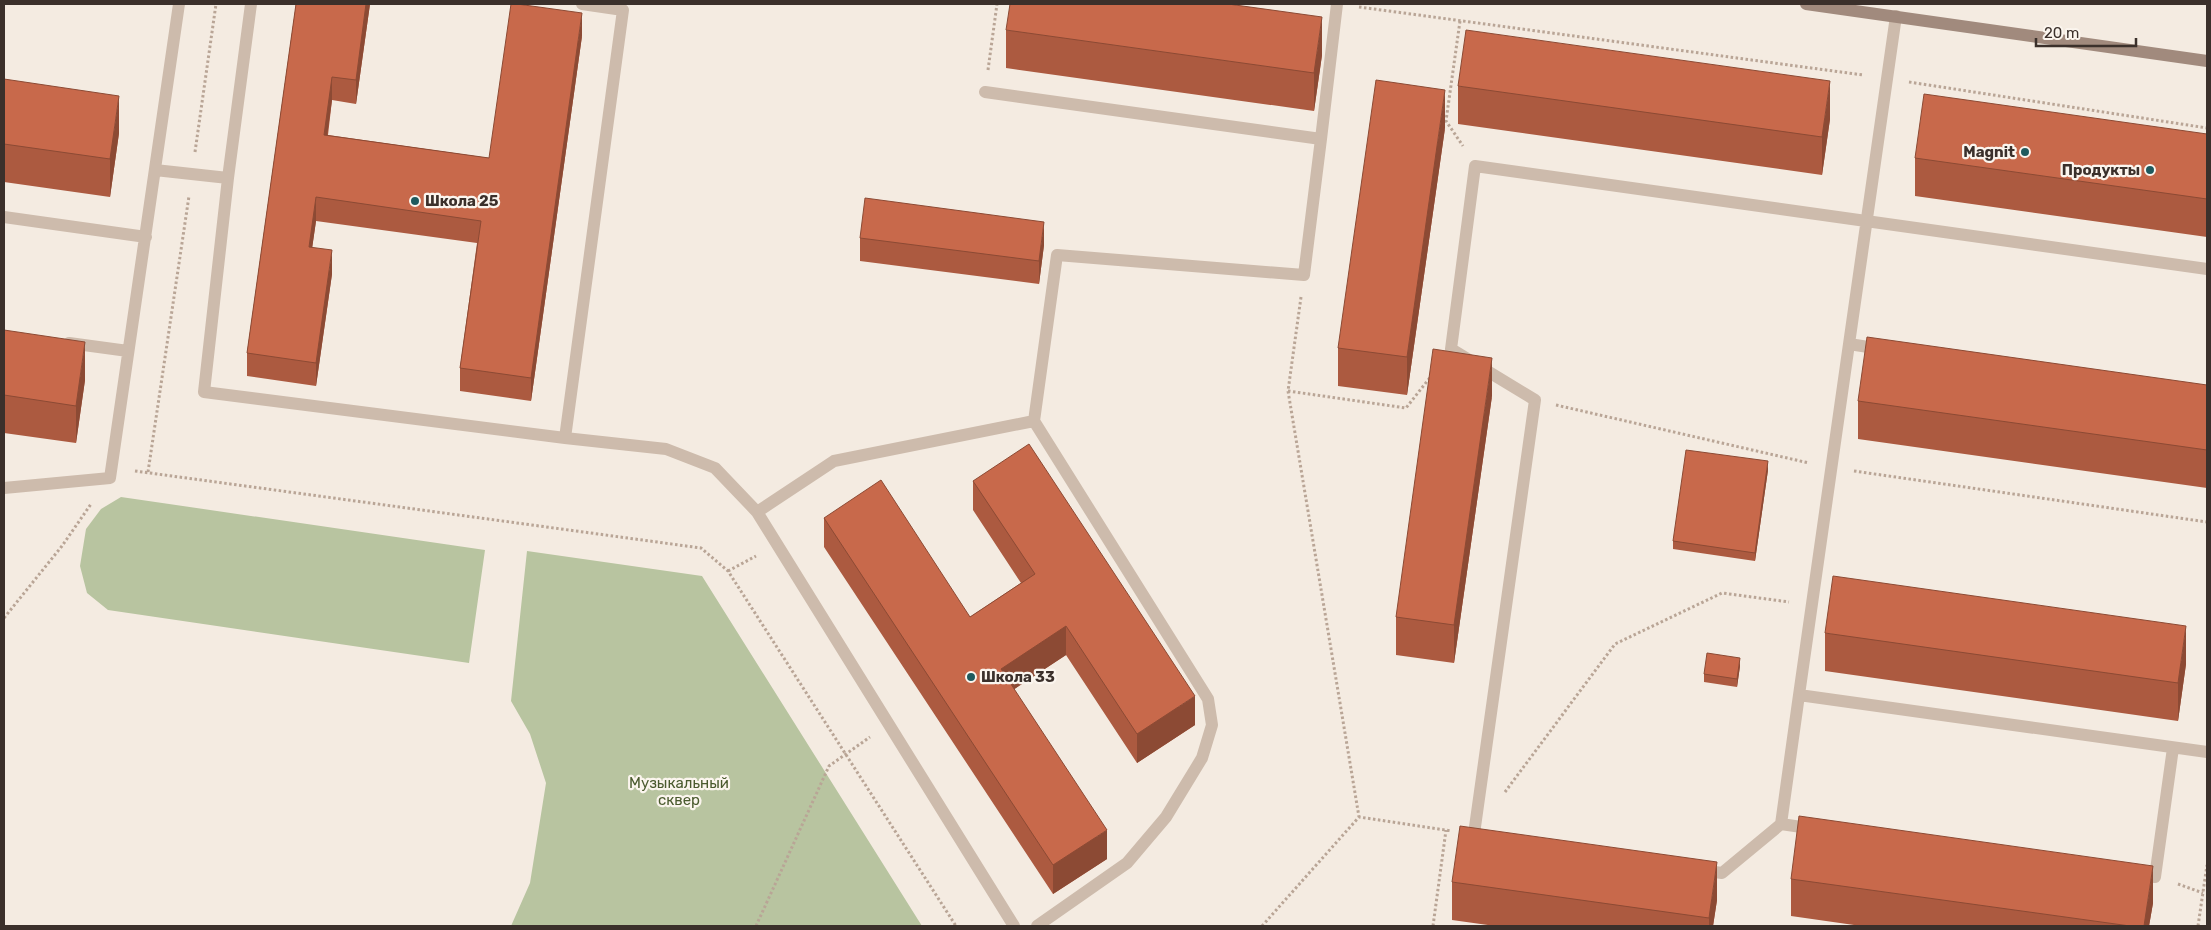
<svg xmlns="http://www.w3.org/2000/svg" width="2211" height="930" font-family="Rubik,sans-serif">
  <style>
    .park { fill: #b8c4a0 }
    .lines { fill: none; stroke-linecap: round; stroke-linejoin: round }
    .path { stroke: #b9a596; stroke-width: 3; stroke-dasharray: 2.5 2.5; stroke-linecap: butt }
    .lane { stroke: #cdbbac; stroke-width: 12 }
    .secondary { stroke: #a18a7d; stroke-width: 12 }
    .wall { fill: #ac5a40 }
    .shaded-wall { fill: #8c4a34 }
    .building { fill: #c8694b; stroke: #8c4a34 }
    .poi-dot { fill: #1f5a5e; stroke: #fbf5ee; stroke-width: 2 }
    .labels { text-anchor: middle; stroke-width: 4.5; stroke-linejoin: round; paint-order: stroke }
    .poi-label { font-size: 15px; font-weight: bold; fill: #3b302b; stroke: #fbf5ee; text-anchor: end }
    .park-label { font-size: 15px; fill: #4a5a2e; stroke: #fbf5ee }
  </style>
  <rect width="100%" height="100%" fill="#f4ebe1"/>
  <!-- park -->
  <path class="park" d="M121,497L485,550L469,663L108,610L87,593L80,566L86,529L101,509Z
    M527,551L702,576L922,926H511L530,883L546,783L530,734L511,701Z"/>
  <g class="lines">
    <!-- path -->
    <path class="path" d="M1359,7L1863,75
      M1460,21L1446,121L1463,146
      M988,70L997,4
      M1909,82L2207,128
      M195,152L216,4
      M1301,297L1288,391L1359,817
      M1288,391L1406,408L1432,375
      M1556,405L1809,463
      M135,471L701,548L728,571L956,926
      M1854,471L2207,522
      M148,472L189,196
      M728,571L756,556
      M4,618L62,546L91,504
      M1505,792L1615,644L1722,593L1789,602
      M2178,884L2203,893
      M756,926L829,766L870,737
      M1262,926L1359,817L1452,831
      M1433,926L1446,830
      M2198,926L2207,865"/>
    <!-- lane -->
    <path class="lane" d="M251,4L228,178L204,392L565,438L666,449L715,468L757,512L1014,926
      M985,92L1321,139L1337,4
      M155,170L228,178
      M4,217L146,237
      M69,343L128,351
      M1849,344L1896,16
      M1881,349L1849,344L1799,695L2207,752
      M1034,421L1208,699L1212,725L1202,758L1166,817L1127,863L1037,926
      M565,438L623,10L582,4
      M4,488L110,478L179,4
      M757,512L834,461L1034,421L1057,255L1304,275L1321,139
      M1799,695L1781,824L1815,829
      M1486,836L1474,834L1535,400L1451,349L1475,166L2207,269
      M1700,870L1722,873L1781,824
      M2137,874L2155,877L2173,748"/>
    <!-- secondary -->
    <path class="secondary" d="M1806,4L2207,61"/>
  </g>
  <!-- wall -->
  <path class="wall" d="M296,4H370L356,104L332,100L328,135L489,158L582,36L531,401L460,391V368L477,243L316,221L312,248L332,274L316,386L247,376V353Z
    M1006,30L1322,55L1314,111L1006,68Z
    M4,79L119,133L110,197L4,182Z
    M1458,86L1830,119L1822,175L1458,124Z
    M1445,128L1407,395L1338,386V348Z
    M2207,134V237L1915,196V158Z
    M860,238L1044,245L1039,284L860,261Z
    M4,330L85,380L76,443L4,433Z
    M2207,385V488L1858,439V401Z
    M1492,396L1454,663L1396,655V617Z
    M1768,470L1755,561L1673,549V541Z
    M973,481L1195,725L1137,763L1066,655L1014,689L1107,859L1053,894L824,547V518L970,617L1021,583L973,510Z
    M1825,633L2186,664L2178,721L1825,671Z
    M1740,666L1737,687L1704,682V674Z
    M1791,879L2153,903L2149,926H1861L1791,916Z
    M1452,882L1717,900L1713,926H1495L1452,920Z"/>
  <!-- shaded-wall -->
  <path class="shaded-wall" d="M366,4H370L356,104V80Z
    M582,13V36L531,401V378Z
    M1322,17V55L1314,111V73Z
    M332,77V100L324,158V135Z
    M1830,81V119L1822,175V137Z
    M1445,90V128L1407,395V357Z
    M119,96V133L110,197V159Z
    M316,197V221L309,270V247Z
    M1044,222V245L1039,284V261Z
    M332,250V274L316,386V363Z
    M85,342V380L76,443V406Z
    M1492,358V396L1454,663V625Z
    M1768,461V470L1755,561V553Z
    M1066,626V655L1001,698V669Z
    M2186,626V664L2178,721V683Z
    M1740,658V666L1737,687V679Z
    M1195,696V725L1137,763V734Z
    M1107,830V859L1053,894V865Z
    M1717,862V900L1713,926H1709V918Z
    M2153,866V903L2149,926H2144Z"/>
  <!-- building -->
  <path class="building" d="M296,4H366L356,80L332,77L324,135L489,158L511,4H517L582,13L531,378L460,368L481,221L316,197L309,247L332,250L316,363L247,353Z
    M1010,4H1228L1322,17L1314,73L1006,30Z
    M1466,30L1830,81L1822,137L1458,86Z
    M4,79L119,96L110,159L4,144Z
    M1376,80L1445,90L1407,357L1338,348Z
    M1924,94L2207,134V199L1915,158Z
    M865,198L1044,222L1039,261L860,238Z
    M4,330L85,342L76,406L4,395Z
    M1867,337L2207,385V450L1858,401Z
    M1433,349L1492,358L1454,625L1396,617Z
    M1029,444L1195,696L1137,734L1066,626L1001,669L1107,830L1053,865L824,518L881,480L970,617L1035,574L973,481Z
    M1686,450L1768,461L1755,553L1673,541Z
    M1833,576L2186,626L2178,683L1825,633Z
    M1707,653L1740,658L1737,679L1704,674Z
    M1799,816L2153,866L2144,926H2130L1791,879Z
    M1460,826L1717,862L1709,918L1452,882Z"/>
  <!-- markers -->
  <g class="poi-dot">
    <circle cx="2025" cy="152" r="5"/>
    <circle cx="2150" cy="170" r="5"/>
    <circle cx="415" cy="201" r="5"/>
    <circle cx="971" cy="677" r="5"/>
  </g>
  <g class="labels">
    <!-- poi labels -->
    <g class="poi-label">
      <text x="2015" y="157">Magnit</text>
      <text x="2140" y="175">Продукты</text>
      <text x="425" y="206" text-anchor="start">Школа 25</text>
      <text x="981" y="682" text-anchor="start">Школа 33</text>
    </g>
    <!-- park labels -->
    <g class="park-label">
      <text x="679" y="788">Музыкальный<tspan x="679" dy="17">сквер</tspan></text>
    </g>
  </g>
  <!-- border -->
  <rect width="2211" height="930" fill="none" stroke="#3b302b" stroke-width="10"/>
  <!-- scale -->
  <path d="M2036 38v8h100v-8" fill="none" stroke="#3b302b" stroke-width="2.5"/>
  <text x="2044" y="38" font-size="15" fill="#3b302b" stroke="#fbf5ee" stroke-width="4" paint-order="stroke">20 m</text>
</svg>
